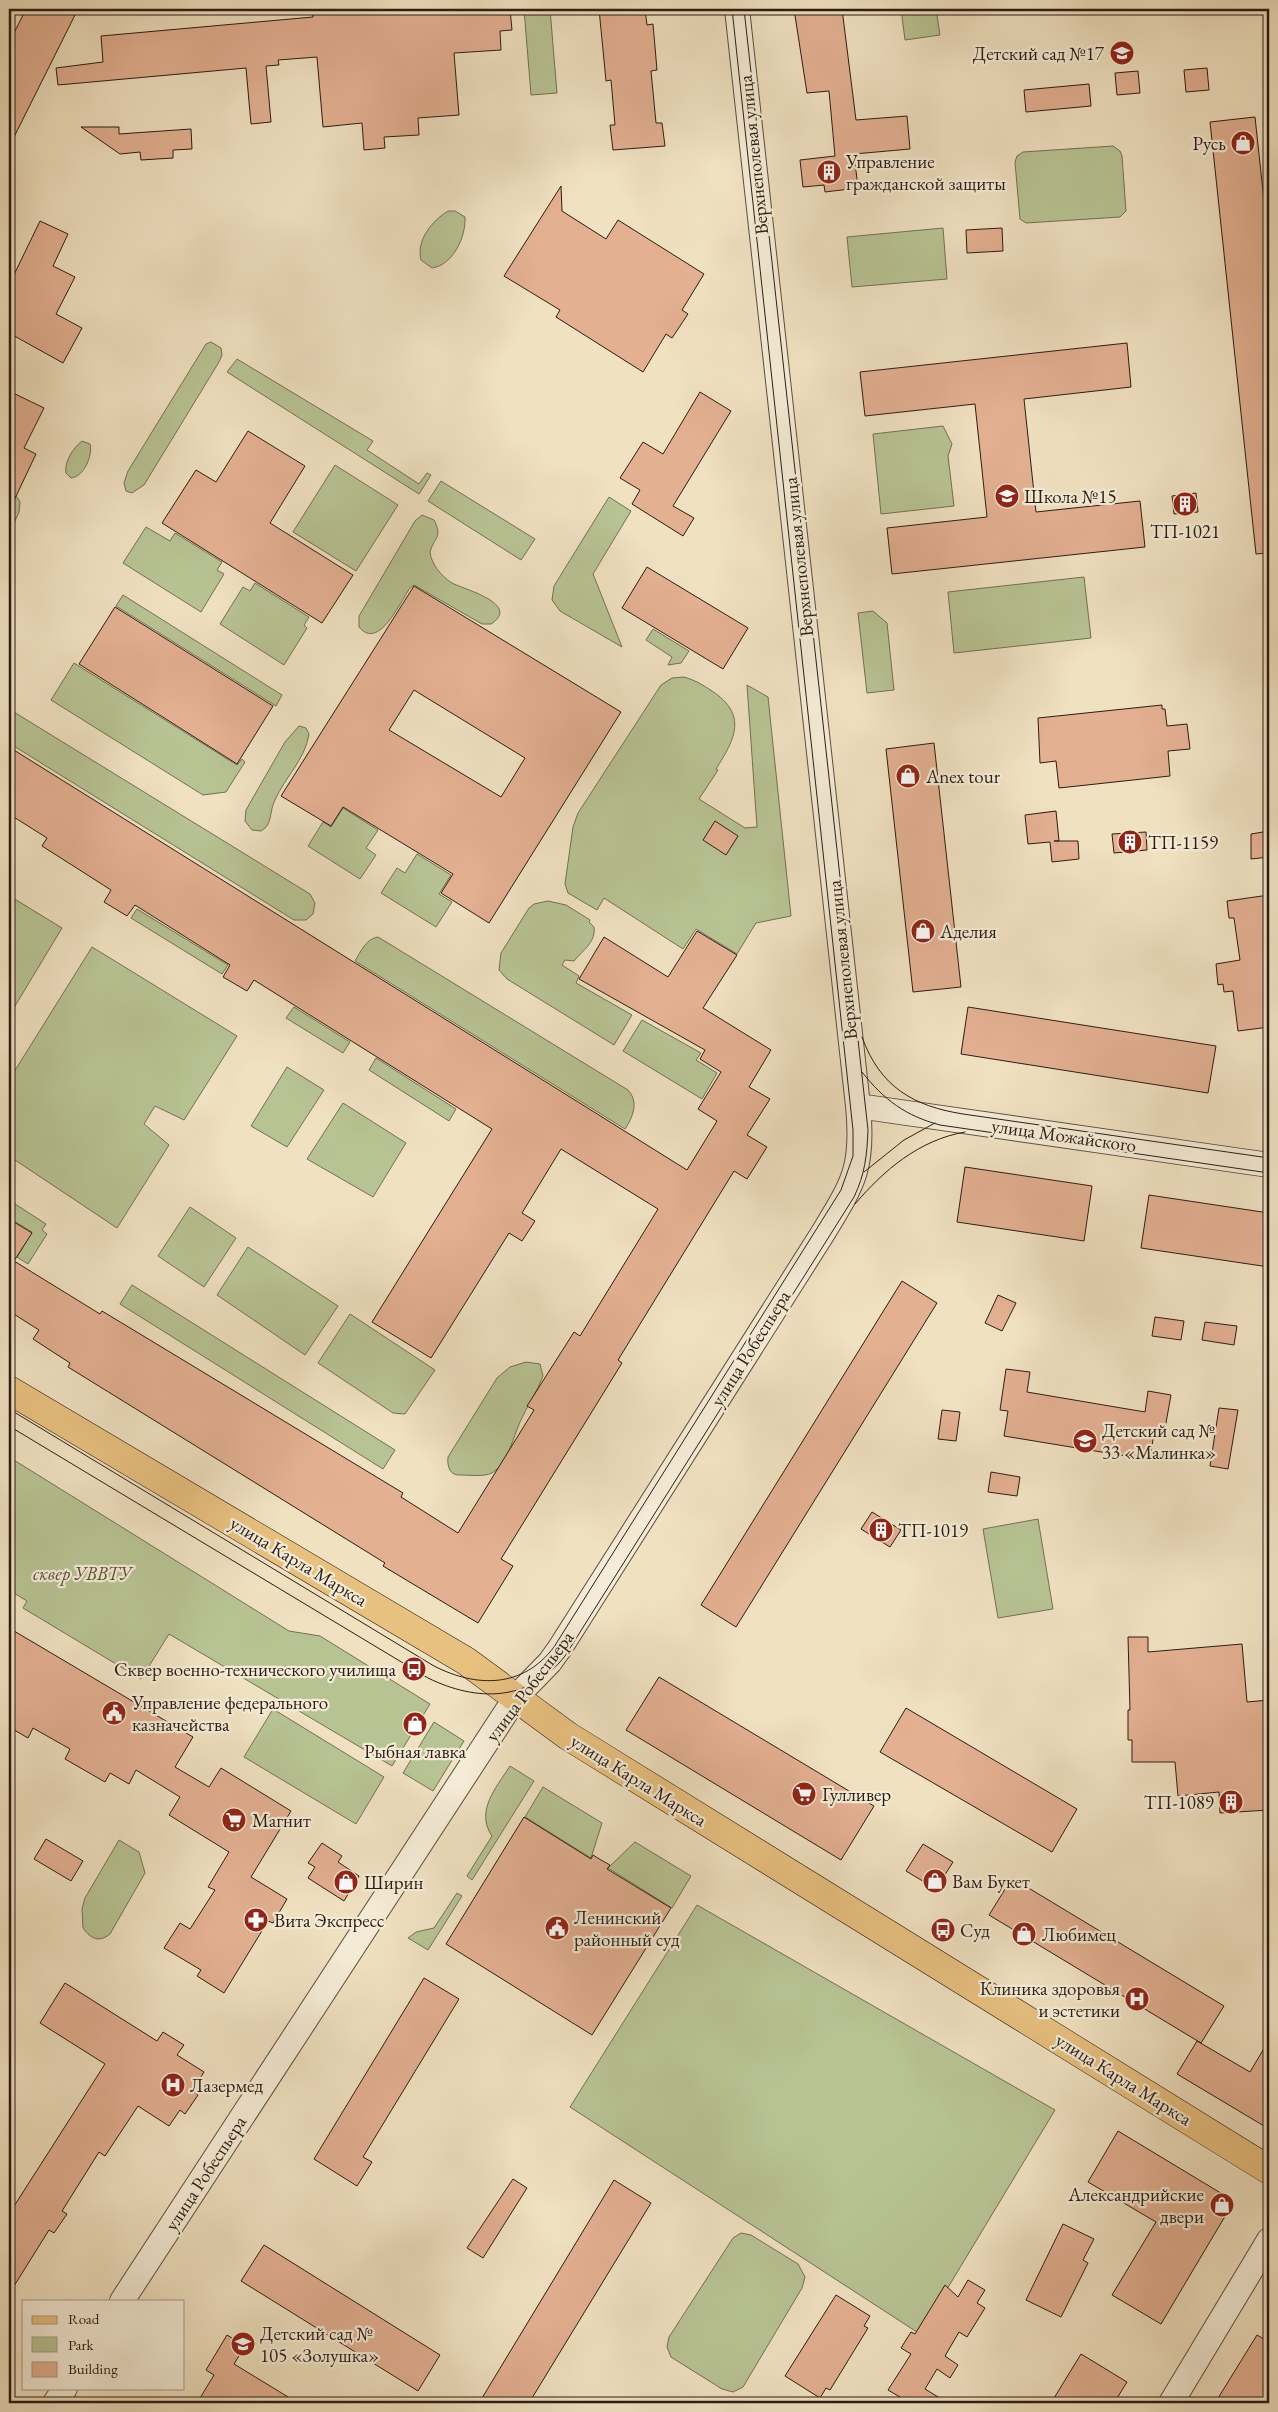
<svg xmlns="http://www.w3.org/2000/svg" width="1278" height="2412" font-family="'EB Garamond',serif">
  <style>
    .green { fill: #b8c394; stroke: #727054 }
    .building { fill: #e3b092; stroke: #2c1c13; fill-rule: evenodd }
    .lines { fill: none; stroke-linecap: round; stroke-linejoin: round }
    .minor-casing { stroke: #5d4d3e; stroke-width: 26 }
    .major-casing { stroke: #2c1c13; stroke-width: 29 }
    .minor { stroke: #f5ecd7; stroke-width: 24 }
    .major { stroke: #e8c080; stroke-width: 28 }
    .tram { stroke: #2c1c13; stroke-width: 1 }
    .labels { text-anchor: middle; stroke-width: 4.5; stroke-linejoin: round; paint-order: stroke }
    .poi-label { font-size: 19px; fill: #2c1c13; stroke: #f5ecd7; text-anchor: start }
    .street-label { font-size: 19px; fill: #2c1c13; stroke: #f5ecd7 }
    .park-label { font-size: 19px; font-style: italic; fill: #564e3a; stroke: #f5ecd7 }
  </style>
  <rect width="100%" height="100%" fill="#f0e1c1"/>
  <filter id="stains"><feTurbulence type="fractalNoise" baseFrequency=".004" numOctaves="4"/><feColorMatrix values="0 0 0 0 .2 0 0 0 0 .09 0 0 0 0 .02 0 0 0 .5 -.17"/></filter>
  <radialGradient id="worn" r=".72"><stop offset=".6" stop-color="#630" stop-opacity="0"/><stop offset="1" stop-color="#630" stop-opacity=".3"/></radialGradient>
  <!-- green -->
  <path class="green" d="M524,9H550L557,93L531,95Z
    M901,9H936L940,35L905,40Z
    M1113,146L1120,151L1122,156L1126,211L1120,217L1026,223L1020,219L1015,162L1017,156L1023,152Z
    M448,211H455L465,217C466,237 453,265 432,268L421,260C416,240 432,221 448,211Z
    M943,228L947,279L852,287L847,237Z
    M211,342L221,348L222,355L219,362L144,485L132,493L126,491L124,483L128,471L206,344Z
    M237,359L373,441L367,450L419,484L427,473L431,475L419,494L227,372Z
    M943,426L952,444L948,456L954,506L881,514L873,434Z
    M82,441L90,444C93,455 84,477 71,478L66,473C64,462 73,448 82,441Z
    M335,465L398,505L356,571L293,532Z
    M441,481L535,539L521,560L428,501Z
    M9,495L17,497L20,502L19,512L9,534Z
    M609,497L631,511L593,574L622,647L560,611L552,600L554,586Z
    M422,515L434,520C443,538 434,537 430,552C431,564 442,577 452,583C463,589 522,604 491,624H482L414,585L410,588C400,602 379,651 359,627V616L415,521Z
    M146,527L170,541L175,533L222,562L217,570L224,574L201,612L123,563Z
    M1084,577L1091,638L954,653L948,592Z
    M255,583L309,617L304,625L307,628L284,665L220,624L243,587L250,591Z
    M123,595L282,695L276,706L116,606Z
    M873,611L887,623L894,690L867,693L858,613Z
    M653,629L689,651L681,663L668,665L672,657L646,640Z
    M74,663L237,765L242,759L245,762L226,792L203,795L51,700Z
    M684,677C695,680 703,685 712,691C748,715 735,739 716,769L718,770L699,799L745,828L757,827L747,685L768,697L791,916L756,923L737,954L696,929L683,949L604,898L597,910L568,893L565,884L573,827L578,813L661,685L672,678Z
    M9,709L310,894L315,903L313,914L306,920H294L9,743Z
    M299,726L306,728L309,734C305,760 285,777 275,800C269,811 273,825 261,831L252,830L245,821L246,810L285,742Z
    M343,808L378,830L366,848L376,855L360,879L308,846L323,822L331,827Z
    M417,854L451,875L439,894L452,902L436,927L381,893L397,868L405,873Z
    M13,898L62,928L9,1016V906Z
    M548,901L566,905L590,920L589,922L594,927C596,942 583,950 574,961L565,960L562,965L579,976L576,983L632,1015L614,1045L507,979L499,970L501,953L529,908L534,904Z
    M137,909L228,965L222,974L131,918Z
    M378,937L628,1090C639,1102 633,1117 625,1129L355,961C361,951 366,939 378,937Z
    M92,947L237,1036L184,1120L155,1106L144,1124L169,1145L117,1228L9,1156V1080Z
    M294,1007L350,1042L343,1053L286,1018Z
    M642,1020L701,1053L696,1060L717,1073L702,1099L623,1051Z
    M376,1058L456,1109L449,1121L369,1070Z
    M287,1067L324,1090L287,1147L251,1126Z
    M343,1103L406,1143L373,1197L307,1159Z
    M9,1200L46,1224L42,1230L47,1234L28,1264L17,1257L32,1232L9,1218Z
    M190,1207L236,1238L204,1287L158,1256Z
    M248,1247L338,1306L305,1355L217,1295Z
    M132,1285L395,1450L383,1469L120,1304Z
    M350,1314L435,1370L405,1414L393,1413L318,1363Z
    M526,1362L540,1364L543,1376C537,1392 527,1406 520,1422C513,1437 508,1464 492,1473C484,1477 470,1475 461,1475C450,1476 447,1467 448,1457L497,1378L510,1367Z
    M9,1457L289,1631L320,1636L430,1704L392,1766L169,1634L141,1679L23,1608L27,1601L9,1590Z
    M1038,1519L1053,1609L998,1618L983,1529Z
    M273,1709L384,1777L356,1824L244,1757Z
    M434,1722L464,1741L433,1791L403,1773Z
    M510,1766L534,1781L472,1880L467,1876L492,1836C475,1811 496,1788 510,1766Z
    M543,1787L602,1823L591,1858L525,1817Z
    M119,1840L139,1852L145,1873L110,1934C99,1943 91,1939 83,1928L82,1909L85,1898Z
    M635,1842L691,1876L672,1908L608,1868Z
    M457,1893L462,1896L428,1950L408,1938L416,1932L434,1928Z
    M697,1905L1055,2110L920,2334L570,2107Z
    M741,2233L751,2235L798,2264L805,2277L802,2288L743,2387L733,2392L722,2389L671,2357L667,2347L669,2337L733,2238Z"/>
  <!-- building -->
  <path class="building" d="M26,9H78L9,147V43Z
    M312,9H510L512,30L500,31L501,50L454,53L459,115L418,118L419,135L384,137L385,148L364,150L362,123L323,127L317,57L278,60L279,65L266,66L271,122L251,124L246,68L58,85L56,68L103,62L101,36L313,17Z
    M599,9H645L647,25L653,24L657,70L651,71L656,123H662L665,146L613,150L610,125H615L611,80L606,81Z
    M794,9H842L856,120L907,116L910,149L854,154L858,188L825,192L824,185L803,187L800,160L835,156L829,91L807,93Z
    M1207,68L1209,90L1186,92L1184,70Z
    M1138,71L1140,93L1117,95L1115,73Z
    M1089,84L1091,106L1026,112L1024,90Z
    M1255,117L1269,248V553L1256,554L1210,122Z
    M81,127H119V134L191,129L192,149L173,150V158L141,160L140,152L120,154Z
    M561,186L562,211L606,239L618,220L704,274L682,310L688,314L672,338L666,334L643,372L556,317L560,310L504,276Z
    M40,221L68,234L53,266L75,277L56,314L82,328L63,363L9,333V285Z
    M1002,228L1003,251L967,253L966,230Z
    M1127,343L1131,387L1024,399L1036,512L1140,501L1145,547L892,574L887,528L987,517L975,404L865,416L860,372Z
    M9,391L44,408L24,448L36,454L9,511Z
    M700,392L731,411L673,506L694,518L683,536L632,504L640,490L620,478L643,442L663,454Z
    M248,431L305,466L270,523L353,575L322,623L162,523L196,470L216,482Z
    M1196,493L1198,512L1174,514L1172,496Z
    M647,567L748,628L723,669L622,608Z
    M414,586L621,712L489,923L441,893L453,874L343,807L331,826L281,796ZM414,690L525,758L501,797L389,730Z
    M115,607L273,706L237,764L79,664Z
    M1162,705V709H1165L1167,726L1187,724L1190,749L1168,751L1170,776L1059,788L1056,761L1040,763L1038,718Z
    M934,743L961,987L913,992L886,749Z
    M9,747L687,1170L717,1121L698,1109L721,1072L700,1059L705,1050L579,979L604,937L668,977L697,931L737,955L703,1008L771,1050L749,1087L770,1099L747,1135L767,1147L747,1179L734,1171L618,1360L622,1363L501,1559L513,1566L478,1623L383,1566L385,1563L68,1367L70,1363L33,1339L39,1330L9,1311V1219L32,1233L14,1261L100,1314L102,1311L403,1493L401,1497L458,1533L534,1410L527,1406L574,1332L580,1336L658,1209L561,1149L522,1213L535,1221L522,1241L509,1233L431,1358L372,1322L492,1129L254,980L247,991L223,977L230,965L135,905L127,916L104,902L111,890L42,846L47,838L9,814Z
    M1056,811L1059,841H1054H1078L1079,859L1052,862L1050,842L1028,844L1025,815Z
    M715,821L738,836L726,855L703,840Z
    M1269,831V857L1251,859V834Z
    M1146,832L1147,850L1114,853L1112,834Z
    M1269,895V1027L1238,1031L1233,991L1224,992L1223,984L1218,985L1216,964L1240,960L1234,918H1229L1227,901Z
    M968,1007L1216,1046L1208,1093L961,1054Z
    M965,1167L1092,1186L1084,1241L957,1222Z
    M1149,1195L1269,1213V1267L1141,1248Z
    M902,1281L937,1303L736,1627L701,1605Z
    M998,1295L1016,1303L1002,1331L985,1323Z
    M1155,1317L1184,1321L1181,1340L1152,1336Z
    M1205,1322L1237,1326L1234,1345L1202,1340Z
    M1006,1369L1030,1372L1027,1392L1145,1412L1148,1391L1171,1395L1164,1434L1154,1432L1150,1460L1004,1436L1008,1411L1000,1410Z
    M1219,1408L1238,1410L1228,1469L1210,1466Z
    M942,1410L960,1412L956,1441L938,1439Z
    M991,1472L1020,1477L1017,1496L988,1492Z
    M872,1512L901,1530L890,1547L861,1529Z
    M9,1628L193,1737L175,1767L209,1787L221,1768L291,1811L251,1877L287,1899L273,1923L268,1921L224,1993L197,1976L201,1970L164,1948L180,1923L190,1929L215,1890L208,1887L229,1852L169,1815L180,1797L136,1770L129,1784L110,1773L105,1782L65,1759L70,1749L33,1728L28,1738L9,1727Z
    M1128,1637H1148V1652L1242,1644L1247,1702L1269,1700V1810L1220,1813L1219,1792L1178,1796L1175,1762H1132V1740H1128V1710H1130Z
    M659,1677L874,1806L841,1860L626,1730Z
    M906,1708L1077,1809L1052,1852L880,1752Z
    M524,1817L591,1859L593,1855L601,1860L610,1865L607,1869L671,1908L592,2035L446,1944Z
    M46,1839L83,1861L71,1881L34,1859Z
    M322,1843L342,1856L338,1862L359,1876L344,1901L308,1878L315,1867L308,1863Z
    M923,1844L953,1862L936,1889L906,1871Z
    M1012,1878L1224,2006L1201,2043L989,1915Z
    M424,1978L459,1999L363,2157L372,2162L357,2186L314,2159Z
    M65,1983L157,2041L163,2032L184,2045L177,2055L204,2072L192,2091L198,2095L185,2114L180,2110L169,2126L138,2106L105,2156L99,2152L62,2211L67,2214L54,2233L49,2230L9,2294V2214L105,2064L40,2023Z
    M1269,2040V2129L1177,2074L1197,2041L1250,2072Z
    M1118,2131L1224,2195L1227,2213L1161,2324L1112,2295L1156,2222L1088,2182Z
    M513,2179L527,2188L483,2258L467,2248Z
    M614,2180L651,2203L529,2403H479Z
    M1063,2224L1094,2239L1083,2260L1088,2263L1061,2317L1026,2300Z
    M264,2245L440,2355L418,2391L241,2281Z
    M968,2280L985,2290L977,2303L985,2308L967,2337L959,2332L945,2356L958,2365L950,2378L937,2369L925,2389L948,2403H910L888,2390L911,2354L901,2348L911,2332L915,2334L945,2285L958,2297Z
    M836,2295L870,2316L864,2326L868,2328L830,2390L826,2388L820,2398L785,2376Z
    M227,2335L245,2346L234,2364L298,2403H197L214,2375L206,2370Z
    M1257,2335L1269,2342V2403H1215Z
    M1081,2354L1127,2382L1114,2403H1051Z"/>
  <g class="lines">
    <defs>
      <path id="minor" d="M858,1106L1269,1165
        M122,2301L516,1697L550,1662L560,1648L823,1233C854,1182 864,1167 858,1106L737,9
        M55,2403L65,2388
        M1171,2403L1269,2240"/>
      <path id="major" d="M9,1390L466,1661L568,1736L1269,2170"/>
    </defs>
    <!-- minor casing -->
    <use href="#minor" class="minor-casing"/>
    <!-- major casing -->
    <use href="#major" class="major-casing"/>
    <!-- minor -->
    <use href="#minor" class="minor"/>
    <!-- major -->
    <use href="#major" class="major"/>
    <!-- tram -->
    <path class="tram" d="M862,1037C880,1087 913,1106 963,1114L1269,1158
      M862,1072C884,1100 906,1116 940,1125L1269,1173
      M864,1172L904,1140L935,1123
      M855,1204C884,1170 919,1140 965,1132
      M9,1409L434,1666C477,1688 523,1688 554,1647L841,1190L853,1156V1130L732,9
      M9,1426L428,1678C477,1702 529,1702 565,1656L854,1197C865,1174 867,1155 868,1130L744,9"/>
  </g>
  <!-- icons -->
  <defs>
    <symbol id="school-disc" viewBox="-11 -11 22 22"><circle r="9.5" fill="#8f2418" stroke="#f5ecd7"/><path d="M0-5L7-2L0 1L-7-2ZM-4 1L0 2.5L4 1V4Q0 6-4 4Z" fill="#fff"/></symbol>
    <symbol id="shop-disc" viewBox="-11 -11 22 22"><circle r="9.5" fill="#8f2418" stroke="#f5ecd7"/><path d="M-5-2.5h2.3a2.7 3.5 0 0 1 5.4 0H5L5.5 6h-11ZM-1.5-2.5h3a1.5 2.3 0 0 0-3 0Z" fill="#fff"/></symbol>
    <symbol id="building-disc" viewBox="-11 -11 22 22"><circle r="9.5" fill="#8f2418" stroke="#f5ecd7"/><path d="M-4-6H4V6H1V3H-1V6H-4ZM-2.5-4.3h1.7v1.8h-1.7ZM.8-4.3h1.7v1.8H.8ZM-2.5-1h1.7V.8h-1.7ZM.8-1h1.7V.8H.8Z" fill="#fff"/></symbol>
    <symbol id="bus-disc" viewBox="-11 -11 22 22"><circle r="9.5" fill="#8f2418" stroke="#f5ecd7"/><path d="M-5-6H5V4H4V6H2V4H-2V6H-4V4H-5ZM-3.5-4V0h7V-4ZM-3.5 1.2v1.5H-2V1.2ZM2 1.2v1.5H3.5V1.2Z" fill="#fff"/></symbol>
    <symbol id="civic-disc" viewBox="-11 -11 22 22"><circle r="9.5" fill="#8f2418" stroke="#f5ecd7"/><path d="M-.6-6.5H3V-4.5H.6V-3L4-1V1h2V6H-6V1h2V-1L-.6-3ZM-1.2 2.5V6h2.4V2.5Z" fill="#fff"/></symbol>
    <symbol id="supermarket-disc" viewBox="-11 -11 22 22"><circle r="9.5" fill="#8f2418" stroke="#f5ecd7"/><path d="M-6-5.5h2.5l.6 2H6L4.5 2H-2.5L-4.4-4H-6ZM-1.5 3.2a1.3 1.3 0 1 0 .1 0ZM3 3.2a1.3 1.3 0 1 0 .1 0Z" fill="#fff"/></symbol>
    <symbol id="pharmacy-disc" viewBox="-11 -11 22 22"><circle r="9.5" fill="#8f2418" stroke="#f5ecd7"/><path d="M-2-6h4v4h4v4h-4v4h-4v-4h-4v-4h4Z" fill="#fff"/></symbol>
    <symbol id="hospital-disc" viewBox="-11 -11 22 22"><circle r="9.5" fill="#8f2418" stroke="#f5ecd7"/><path d="M-5-5h3v3.5h4V-5h3V5h-3V1.5h-4V5h-3Z" fill="#fff"/></symbol>
  </defs>
  <g fill-rule="evenodd">
    <use href="#school-disc" x="1108" y="39" width="28" height="28"/>
    <use href="#shop-disc" x="1229" y="129" width="28" height="28"/>
    <use href="#building-disc" x="815" y="158" width="28" height="28"/>
    <use href="#school-disc" x="993" y="482" width="28" height="28"/>
    <use href="#building-disc" x="1171" y="490" width="28" height="28"/>
    <use href="#shop-disc" x="894" y="762" width="28" height="28"/>
    <use href="#building-disc" x="1116" y="828" width="28" height="28"/>
    <use href="#shop-disc" x="909" y="917" width="28" height="28"/>
    <use href="#school-disc" x="1071" y="1427" width="28" height="28"/>
    <use href="#building-disc" x="867" y="1516" width="28" height="28"/>
    <use href="#bus-disc" x="400" y="1655" width="28" height="28"/>
    <use href="#civic-disc" x="100" y="1699" width="28" height="28"/>
    <use href="#shop-disc" x="401" y="1710" width="28" height="28"/>
    <use href="#supermarket-disc" x="790" y="1780" width="28" height="28"/>
    <use href="#building-disc" x="1217" y="1788" width="28" height="28"/>
    <use href="#supermarket-disc" x="220" y="1806" width="28" height="28"/>
    <use href="#shop-disc" x="921" y="1867" width="28" height="28"/>
    <use href="#shop-disc" x="332" y="1868" width="28" height="28"/>
    <use href="#pharmacy-disc" x="242" y="1906" width="28" height="28"/>
    <use href="#civic-disc" x="543" y="1914" width="28" height="28"/>
    <use href="#bus-disc" x="929" y="1916" width="28" height="28"/>
    <use href="#shop-disc" x="1010" y="1920" width="28" height="28"/>
    <use href="#hospital-disc" x="1123" y="1985" width="28" height="28"/>
    <use href="#hospital-disc" x="159" y="2071" width="28" height="28"/>
    <use href="#shop-disc" x="1208" y="2191" width="28" height="28"/>
    <use href="#school-disc" x="229" y="2330" width="28" height="28"/>
  </g>
  <g class="labels">
    <!-- poi labels -->
    <g class="poi-label">
      <text x="1104" y="60" text-anchor="end">Детский сад №17</text>
      <text x="1226" y="150" text-anchor="end">Русь</text>
      <text x="846" y="168">Управление<tspan x="846" dy="22">гражданской защиты</tspan></text>
      <text x="1024" y="503">Школа №15</text>
      <text x="1185" y="538" text-anchor="middle">ТП-1021</text>
      <text x="926" y="783">Anex tour</text>
      <text x="1148" y="849">ТП-1159</text>
      <text x="940" y="938">Аделия</text>
      <text x="1102" y="1437">Детский сад №<tspan x="1102" dy="22">33 «Малинка»</tspan></text>
      <text x="898" y="1537">ТП-1019</text>
      <text x="396" y="1676" text-anchor="end">Сквер военно-технического училища</text>
      <text x="132" y="1709">Управление федерального<tspan x="132" dy="22">казначейства</tspan></text>
      <text x="415" y="1758" text-anchor="middle">Рыбная лавка</text>
      <text x="822" y="1801">Гулливер</text>
      <text x="1214" y="1809" text-anchor="end">ТП-1089</text>
      <text x="252" y="1827">Магнит</text>
      <text x="952" y="1888">Вам Букет</text>
      <text x="364" y="1889">Ширин</text>
      <text x="574" y="1924">Ленинский<tspan x="574" dy="22">районный суд</tspan></text>
      <text x="274" y="1927">Вита Экспресс</text>
      <text x="960" y="1937">Суд</text>
      <text x="1042" y="1941">Любимец</text>
      <text x="1120" y="1995" text-anchor="end">Клиника здоровья<tspan x="1120" dy="22">и эстетики</tspan></text>
      <text x="190" y="2092">Лазермед</text>
      <text x="1204" y="2201" text-anchor="end">Александрийские<tspan x="1204" dy="22">двери</tspan></text>
      <text x="260" y="2340">Детский сад №<tspan x="260" dy="22">105 «Золушка»</tspan></text>
    </g>
    <!-- street labels -->
    <g class="street-label">
      <text transform="translate(753 155) rotate(-96)" y="7">Верхнеполевая улица</text>
      <text transform="translate(798 557) rotate(-96)" y="7">Верхнеполевая улица</text>
      <text transform="translate(842 960) rotate(-96)" y="7">Верхнеполевая улица</text>
      <text transform="translate(1064 1135) rotate(8)" y="7">улица Можайского</text>
      <text transform="translate(750 1348) rotate(-58)" y="7">улица Робеспьера</text>
      <text transform="translate(299 1561) rotate(31)" y="7">улица Карла Маркса</text>
      <text transform="translate(529 1686) rotate(-53)" y="7">улица Робеспьера</text>
      <text transform="translate(639 1780) rotate(32)" y="7">улица Карла Маркса</text>
      <text transform="translate(1124 2079) rotate(32)" y="7">улица Карла Маркса</text>
      <text transform="translate(205 2173) rotate(-57)" y="7">улица Робеспьера</text>
    </g>
    <!-- park labels -->
    <g class="park-label">
      <text x="82" y="1580">сквер УВВТУ</text>
    </g>
  </g>
  <!-- margin -->
  <rect width="1278" height="2412" fill="none" stroke="#f0e1c1" stroke-width="30"/>
  <rect x="10" y="10" width="1258" height="2392" fill="none" stroke="#2c1c13" stroke-width="2.5"/>
  <rect x="15" y="15" width="1248" height="2382" fill="none" stroke="#2c1c13"/>
  <!-- legend -->
  <rect x="22" y="2300" width="162" height="90" fill="#f5ecd7" stroke="#a59989"/>
  <rect x="32" y="2316" width="25" height="8" fill="#e8c080" stroke="#a59989"/>
  <text x="68" y="2324" font-size="15" fill="#2c1c13">Road</text>
  <rect x="32" y="2337" width="25" height="15" fill="#b8c394" stroke="#a59989"/>
  <text x="68" y="2350" font-size="15" fill="#2c1c13">Park</text>
  <rect x="32" y="2362" width="25" height="15" fill="#e3b092" stroke="#a59989"/>
  <text x="68" y="2374" font-size="15" fill="#2c1c13">Building</text>
  <rect width="100%" height="100%" filter="url(#stains)"/>
  <rect width="100%" height="100%" fill="url(#worn)"/>
</svg>
